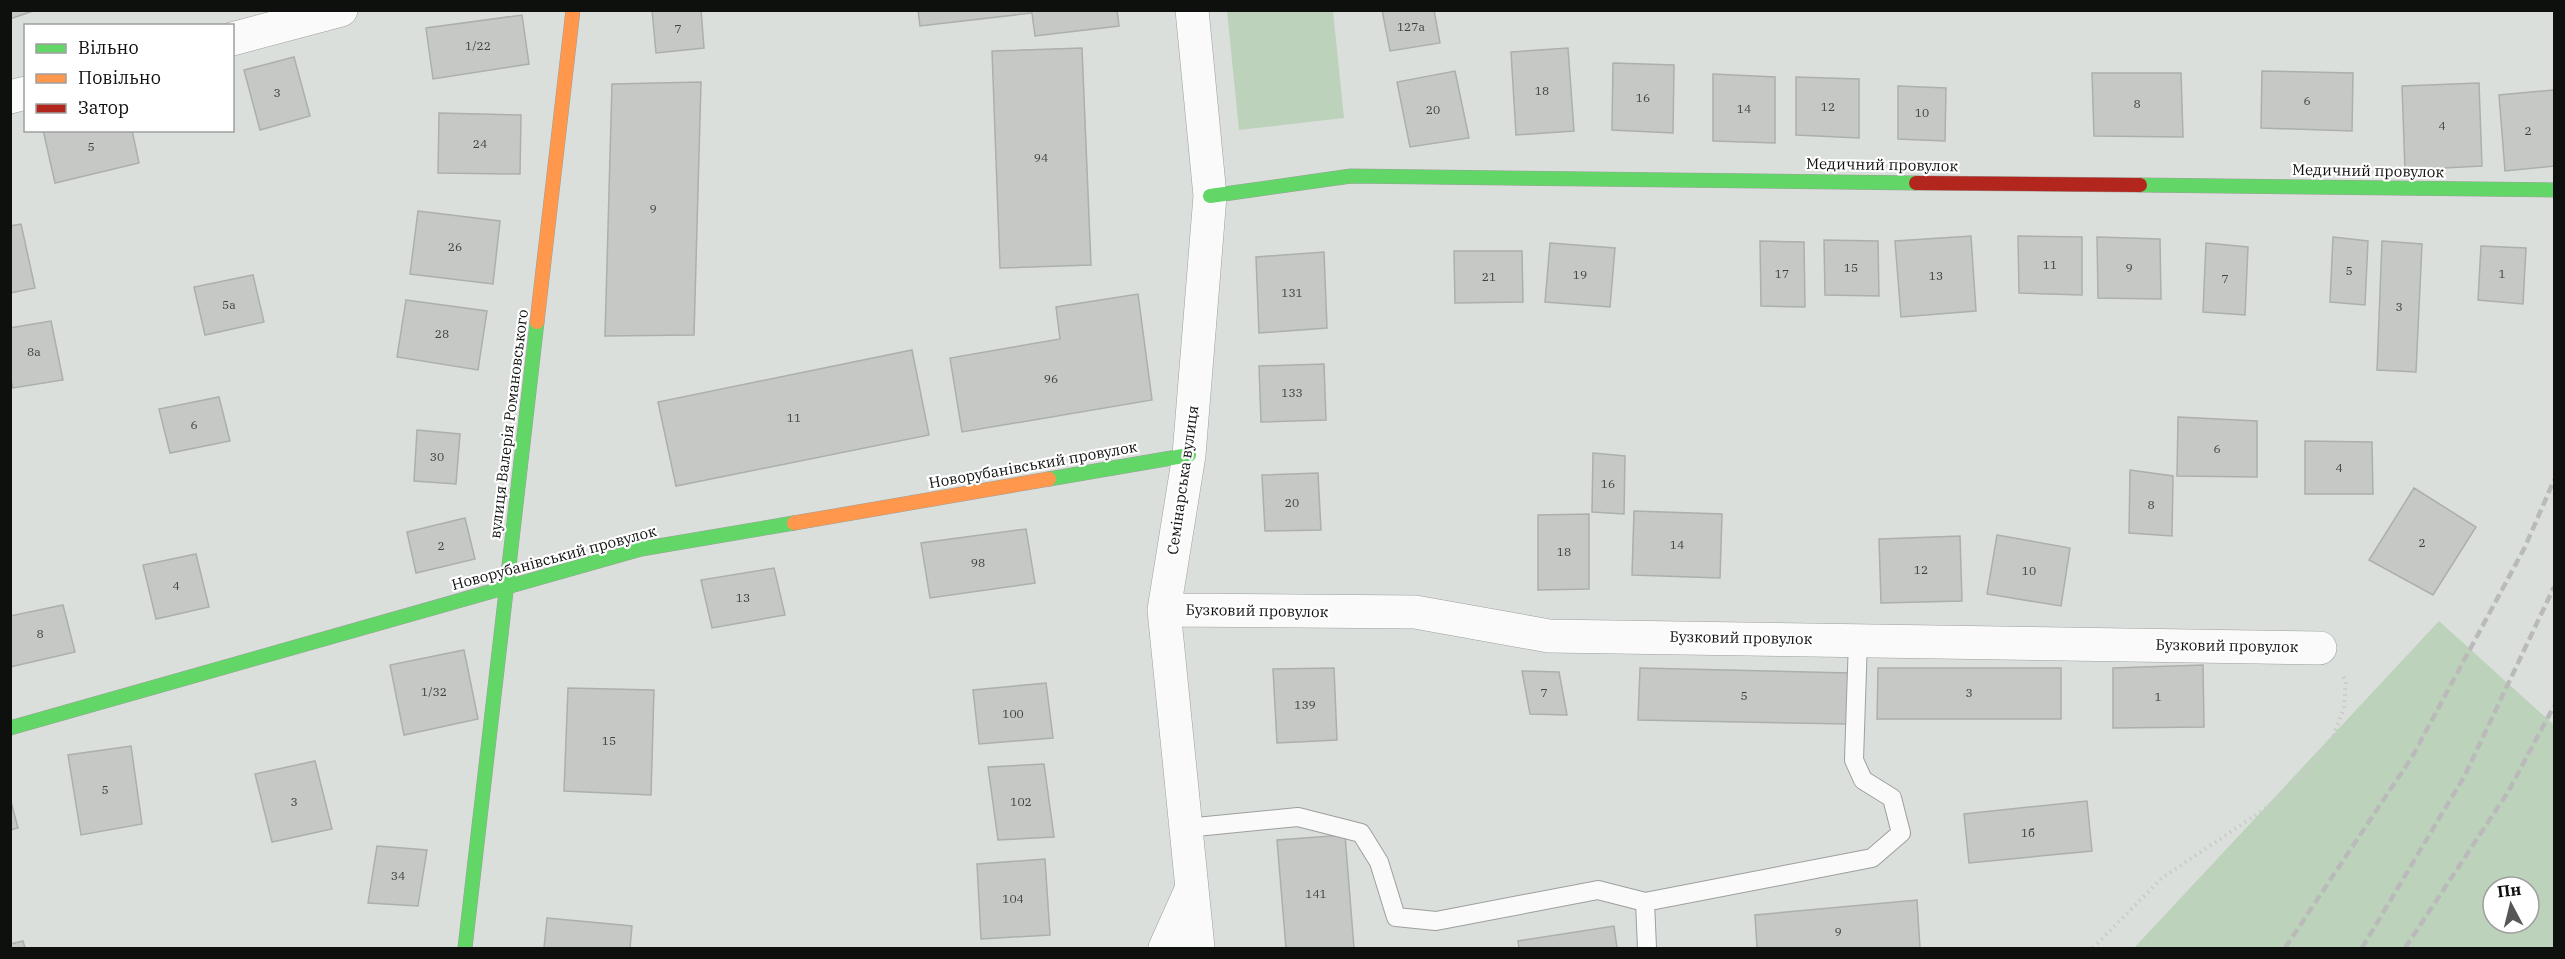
<svg xmlns="http://www.w3.org/2000/svg" width="2565" height="959" font-family="'IBM Plex Serif',serif">
  <style>
    .green { fill: #bcd2bb; fill-rule: evenodd }
    .building { fill: #c5c8c5; stroke: #acafac; stroke-width: 1.5 }
    .lines { fill: none; stroke-linecap: round; stroke-linejoin: round }
    .lane-casing { stroke: #9c9f9c; stroke-width: 20 }
    .street-casing { stroke: #9c9f9c; stroke-width: 34 }
    .fast-casing { stroke: #9c9f9c; stroke-width: 15 }
    .slow-casing { stroke: #9c9f9c; stroke-width: 15 }
    .jam-casing { stroke: #9c9f9c; stroke-width: 15 }
    .path { stroke: #c8c9c8; stroke-width: 4; stroke-dasharray: 1.5 4.5; stroke-linecap: butt }
    .lane { stroke: #fafafa; stroke-width: 18 }
    .street { stroke: #fafafa; stroke-width: 33 }
    .fast { stroke: #63d668; stroke-width: 14 }
    .slow { stroke: #ff974d; stroke-width: 14 }
    .jam { stroke: #b3261e; stroke-width: 14 }
    .rail { stroke: #b9bab9; stroke-width: 4.5; stroke-dasharray: 9 4.5; stroke-linecap: butt }
    .labels { text-anchor: middle; stroke-width: 4.5; stroke-linejoin: round; paint-order: stroke }
    .number-label { font-size: 12px; fill: #3e403d }
    .street-label { font-size: 15px; fill: #0e100d; stroke: #fff }
  </style>
  <rect width="100%" height="100%" fill="#dbdfdb"/>
  <!-- green -->
  <path class="green" d="M1227,11H1333L1344,118L1239,130Z
    M2439,621L2554,725V948H2134ZM2493,887H2529V923H2493Z"/>
  <!-- building -->
  <path class="building" d="M10,10H36L10,19Z
    M652,10H701L704,48L656,53Z
    M918,10H1117L1119,26L1035,36L1032,13L920,26Z
    M1382,10H1434L1440,43L1390,51Z
    M522,15L529,64L433,79L426,28Z
    M1082,48L1091,265L1000,268L992,51Z
    M1568,48L1574,131L1516,135L1511,52Z
    M294,57L310,116L260,130L244,70Z
    M1613,63L1674,65L1673,133L1612,130Z
    M1455,71L1469,138L1410,147L1397,82Z
    M2262,71L2353,73L2352,131L2261,128Z
    M2092,73H2181L2183,137L2094,136Z
    M1713,74L1775,77V143L1713,141Z
    M1796,77L1859,79V138L1796,135Z
    M701,82L694,335L605,336L612,84Z
    M2479,83L2482,166L2405,170L2402,86Z
    M1898,86L1946,88L1945,141L1898,139Z
    M2554,90V166L2505,171L2499,95Z
    M439,113L521,115L520,174L438,173Z
    M43,130H132L139,163L55,183Z
    M418,211L500,221L493,284L410,274Z
    M21,224L35,288L10,293V226Z
    M1971,236L1976,311L1901,317L1895,241Z
    M2018,236L2082,237V295L2019,293Z
    M2097,237L2160,239L2161,299L2098,298Z
    M2333,237L2368,241L2365,305L2330,302Z
    M1824,240L1878,241L1879,296L1825,295Z
    M1760,241L1804,242L1805,307L1761,306Z
    M2382,241L2422,244L2416,372L2377,370Z
    M1550,243L1615,248L1610,307L1545,302Z
    M2206,243L2248,247L2245,315L2203,312Z
    M2481,246L2526,248L2523,304L2478,300Z
    M1454,251H1522L1523,302L1455,303Z
    M1324,252L1327,328L1259,333L1256,257Z
    M253,275L264,322L205,335L194,287Z
    M1138,294L1152,400L962,432L950,358L1060,339L1056,307Z
    M406,300L487,311L478,370L397,357Z
    M51,321L63,380L13,388L10,377V328Z
    M912,350L929,435L676,486L658,402Z
    M1324,364L1326,420L1261,422L1259,366Z
    M219,397L230,441L170,453L159,409Z
    M2178,417L2257,421V477L2177,476Z
    M417,430L460,434L456,484L414,481Z
    M2305,441L2372,442L2373,494H2305Z
    M1593,453L1625,456L1624,514L1592,512Z
    M2130,470L2173,476L2172,536L2129,533Z
    M1318,473L1321,530L1265,531L1262,475Z
    M2414,488L2476,527L2433,595L2369,560Z
    M1634,511L1722,514L1720,578L1632,575Z
    M1589,514V589L1538,590V515Z
    M465,518L475,559L416,573L407,532Z
    M1026,529L1035,583L930,598L921,543Z
    M1997,535L2070,548L2061,606L1987,594Z
    M1960,536L1962,601L1881,603L1879,539Z
    M196,554L209,607L156,619L143,565Z
    M774,568L785,615L712,628L701,580Z
    M63,605L75,652L10,667V616Z
    M464,650L478,719L404,735L390,665Z
    M2203,665L2204,727L2113,728V668Z
    M1334,668L1337,740L1277,743L1273,669Z
    M1640,668L1849,673L1848,724L1638,720Z
    M1878,668H2061V719H1877Z
    M1522,671L1559,672L1567,715L1530,714Z
    M1046,683L1053,738L979,744L973,690Z
    M568,688L654,690L651,795L564,791Z
    M131,746L142,824L81,835L68,755Z
    M315,761L332,829L272,842L255,774Z
    M1044,764L1054,837L998,840L988,767Z
    M10,798L18,828L10,830Z
    M2087,801L2092,851L1969,863L1964,814Z
    M1345,835L1354,948H1286L1277,840Z
    M377,846L427,850L418,906L368,903Z
    M1045,859L1050,935L981,939L977,864Z
    M1917,900L1920,948H1757L1755,915Z
    M547,918L632,926L630,948H544Z
    M1614,926L1617,948H1519L1518,941Z
    M23,941L25,948H10V944Z"/>
  <g class="lines">
    <defs>
      <path id="lane" d="M1186,828L1298,817L1361,833L1379,862L1396,917L1436,921L1598,890L1645,902L1647,948
        M1645,902L1872,858L1901,833L1892,798L1863,780L1854,760L1858,640"/>
      <path id="street" d="M1192,10L1210,196L1189,455L1164,610L1198,948
        M232,39L341,10
        M10,97L26,93
        M1164,610L1415,612L1549,636L2320,648
        M1165,948L1191,890"/>
      <path id="fast" d="M2140,185L2554,190
        M1210,196L1351,176L1916,183
        M1049,479L1189,455
        M10,728L641,549L794,523
        M465,948L537,322"/>
      <path id="slow" d="M537,322L573,10
        M794,523L1049,479"/>
      <path id="jam" d="M1916,183L2140,185"/>
    </defs>
    <!-- lane casing -->
    <use href="#lane" class="lane-casing"/>
    <!-- street casing -->
    <use href="#street" class="street-casing"/>
    <!-- fast casing -->
    <use href="#fast" class="fast-casing"/>
    <!-- slow casing -->
    <use href="#slow" class="slow-casing"/>
    <!-- jam casing -->
    <use href="#jam" class="jam-casing"/>
    <!-- path -->
    <path class="path" d="M2093,948L2162,878L2269,806L2326,754L2344,708L2346,682L2342,674"/>
    <!-- lane -->
    <use href="#lane" class="lane"/>
    <!-- street -->
    <use href="#street" class="street"/>
    <!-- fast -->
    <use href="#fast" class="fast"/>
    <!-- slow -->
    <use href="#slow" class="slow"/>
    <!-- jam -->
    <use href="#jam" class="jam"/>
    <!-- rail -->
    <path class="rail" d="M2285,948L2412,757L2525,547L2554,480
      M2362,948L2465,775L2554,587
      M2405,948L2508,792L2554,706"/>
  </g>
  <g class="labels">
    <!-- number labels -->
    <g class="number-label">
      <text x="1411" y="31">127а</text>
      <text x="678" y="33">7</text>
      <text x="478" y="50">1/22</text>
      <text x="1542" y="95">18</text>
      <text x="277" y="97">3</text>
      <text x="1643" y="102">16</text>
      <text x="2307" y="105">6</text>
      <text x="2137" y="108">8</text>
      <text x="1828" y="111">12</text>
      <text x="1744" y="113">14</text>
      <text x="1433" y="114">20</text>
      <text x="1922" y="117">10</text>
      <text x="2442" y="130">4</text>
      <text x="2528" y="135">2</text>
      <text x="480" y="148">24</text>
      <text x="91" y="151">5</text>
      <text x="1041" y="162">94</text>
      <text x="653" y="213">9</text>
      <text x="455" y="251">26</text>
      <text x="2050" y="269">11</text>
      <text x="1851" y="272">15</text>
      <text x="2129" y="272">9</text>
      <text x="2349" y="275">5</text>
      <text x="1782" y="278">17</text>
      <text x="2502" y="278">1</text>
      <text x="1580" y="279">19</text>
      <text x="1936" y="280">13</text>
      <text x="1489" y="281">21</text>
      <text x="2225" y="283">7</text>
      <text x="1292" y="297">131</text>
      <text x="229" y="309">5а</text>
      <text x="2399" y="311">3</text>
      <text x="442" y="338">28</text>
      <text x="34" y="356">8а</text>
      <text x="1051" y="383">96</text>
      <text x="1292" y="397">133</text>
      <text x="794" y="422">11</text>
      <text x="194" y="429">6</text>
      <text x="2217" y="453">6</text>
      <text x="437" y="461">30</text>
      <text x="2339" y="472">4</text>
      <text x="1608" y="488">16</text>
      <text x="1292" y="507">20</text>
      <text x="2151" y="509">8</text>
      <text x="2422" y="547">2</text>
      <text x="1677" y="549">14</text>
      <text x="441" y="550">2</text>
      <text x="1564" y="556">18</text>
      <text x="978" y="567">98</text>
      <text x="1921" y="574">12</text>
      <text x="2029" y="575">10</text>
      <text x="176" y="590">4</text>
      <text x="743" y="602">13</text>
      <text x="40" y="638">8</text>
      <text x="434" y="696">1/32</text>
      <text x="1544" y="697">7</text>
      <text x="1969" y="697">3</text>
      <text x="1744" y="700">5</text>
      <text x="2158" y="701">1</text>
      <text x="1305" y="709">139</text>
      <text x="1013" y="718">100</text>
      <text x="609" y="745">15</text>
      <text x="105" y="794">5</text>
      <text x="294" y="806">3</text>
      <text x="1021" y="806">102</text>
      <text x="2028" y="837">1б</text>
      <text x="398" y="880">34</text>
      <text x="1316" y="898">141</text>
      <text x="1013" y="903">104</text>
      <text x="1838" y="936">9</text>
    </g>
    <!-- street labels -->
    <g class="street-label">
      <text transform="translate(1882 165) rotate(1)" y="5">Медичний провулок</text>
      <text transform="translate(2368 171) rotate(1)" y="5">Медичний провулок</text>
      <text transform="translate(509 424) rotate(-83)" y="5">вулиця Валерія Романовського</text>
      <text transform="translate(1033 465) rotate(-10)" y="5">Новорубанівський провулок</text>
      <text transform="translate(1183 480) rotate(-82)" y="5">Семінарська вулиця</text>
      <text transform="translate(554 558) rotate(-15)" y="5">Новорубанівський провулок</text>
      <text transform="translate(1257 611) rotate(1)" y="5">Бузковий провулок</text>
      <text transform="translate(1741 638) rotate(1)" y="5">Бузковий провулок</text>
      <text transform="translate(2227 646) rotate(1)" y="5">Бузковий провулок</text>
    </g>
  </g>
  <!-- border -->
  <rect width="2565" height="959" fill="none" stroke="#0e100d" stroke-width="24"/>
  <!-- legend -->
  <rect x="24" y="24" width="210" height="108" fill="#ffffff" stroke="#9f9f9e" stroke-width="1.5"/>
  <rect x="36" y="44" width="30" height="9" fill="#63d668" stroke="#9f9f9e" stroke-width="1.5"/>
  <text x="78" y="54" font-size="18" fill="#0e100d">Вільно</text>
  <rect x="36" y="74" width="30" height="9" fill="#ff974d" stroke="#9f9f9e" stroke-width="1.5"/>
  <text x="78" y="84" font-size="18" fill="#0e100d">Повільно</text>
  <rect x="36" y="104" width="30" height="9" fill="#b3261e" stroke="#9f9f9e" stroke-width="1.5"/>
  <text x="78" y="114" font-size="18" fill="#0e100d">Затор</text>
  <!-- north arrow -->
  <g transform="translate(2511 905) rotate(353)"><circle r="28" fill="#ffffff" stroke="#9f9f9e" stroke-width="1.5"/>
  <path d="M0-4.5L10 22L0 15L-10 22Z" fill="#565855"/>
  <text y="-9" font-size="16" font-weight="bold" text-anchor="middle" fill="#0e100d">Пн</text>
  </g>
</svg>
